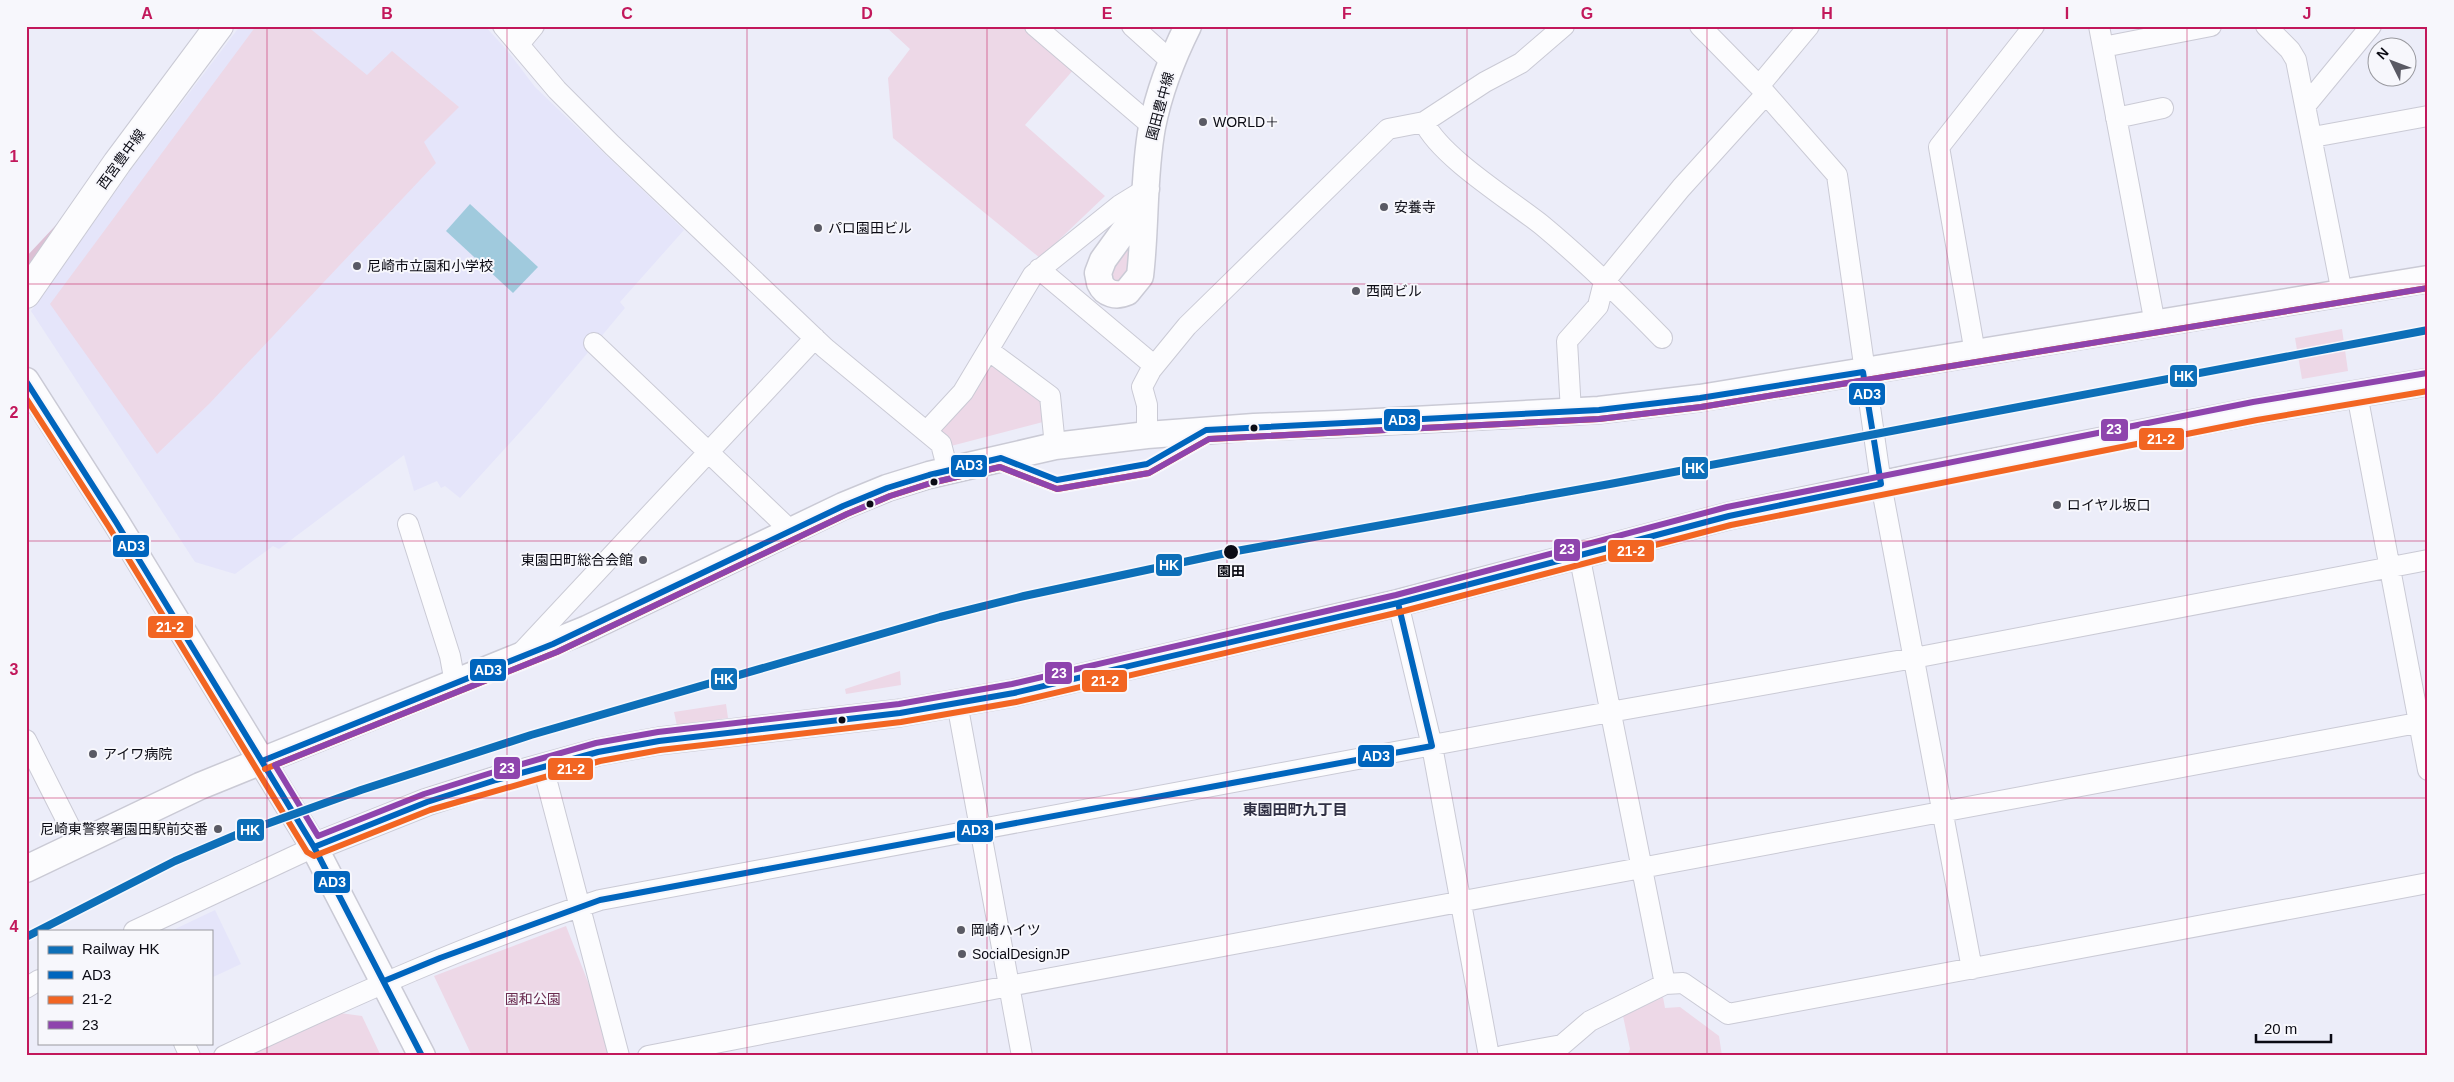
<svg xmlns="http://www.w3.org/2000/svg" width="2454" height="1082" font-family="Arial,'Noto Sans JP',sans-serif">
  <style>
    .built { fill: #e5e5fa }
    .green { fill: #edd8e7 }
    .forest { fill: #dcc0d4 }
    .water { fill: #a0cadd }
    .lines { fill: none; stroke-linecap: round; stroke-linejoin: round }
    .minor-casing { stroke: #cacad5; stroke-width: 22 }
    .tertiary-casing { stroke: #cacad5; stroke-width: 29 }
    .secondary-casing { stroke: #cacad5; stroke-width: 30 }
    .minor { stroke: #fcfcfe; stroke-width: 20 }
    .tertiary { stroke: #fcfcfe; stroke-width: 26 }
    .secondary { stroke: #fcfcfe; stroke-width: 28 }
    .bus-1-casing { stroke: #f7f7fc; stroke-width: 10 }
    .bus-2-casing { stroke: #f7f7fc; stroke-width: 10 }
    .bus-3-casing { stroke: #f7f7fc; stroke-width: 10 }
    .bus-1 { stroke: #0065bd; stroke-width: 6 }
    .bus-2 { stroke: #f26522; stroke-width: 6 }
    .bus-3 { stroke: #8e44ad; stroke-width: 6 }
    .rail-1-casing { stroke: #f7f7fc; stroke-width: 11 }
    .rail-1 { stroke: #0d6fb8; stroke-width: 8 }
    .grid { fill: none; stroke: #c2185b; stroke-width: 1; stroke-opacity: 0.55 }
    .poi-dot { fill: #5a5a64; stroke: #f7f7fc; stroke-width: 2 }
    .bus-dot { fill: #0b0b14; stroke: #f7f7fc; stroke-width: 2 }
    .labels { text-anchor: middle; stroke-width: 4; stroke-linejoin: round; paint-order: stroke }
    .street-label { font-size: 14px; fill: #0b0b14; stroke: #f7f7fc }
    .poi-label { font-size: 14px; fill: #0b0b14; stroke: #f7f7fc; text-anchor: start }
    .stop-label { font-size: 14px; font-weight: bold; fill: #0b0b14; stroke: #f7f7fc }
    .park-label { font-size: 14px; fill: #6a2c50; stroke: #f7f7fc }
    .neighbourhood-label { font-size: 15px; font-weight: bold; fill: #303044; stroke: #f7f7fc }
    .line-badge { stroke: #f7f7fc; stroke-width: 2 }
    .badge-label { font-size: 14px; text-anchor: middle; font-weight: bold; fill: #fff }
    .neatline { fill: none; stroke: #c2185b; stroke-width: 2 }
    .grid-label { font-size: 16px; text-anchor: middle; font-weight: bold; fill: #c2185b }
  </style>
  <rect width="100%" height="100%" fill="#ecedf9"/>
  <!-- built -->
  <path class="built" d="M240,26H485L506,49L535,87L684,230L620,302L625,308L539,411L460,498L445,486L441,488L437,481L414,491L404,455L279,549L273,546L235,574L195,562L31,311L130,171Z
    M215,910L241,964L211,978V931H171Z"/>
  <!-- green -->
  <path class="green" d="M256,26H307L367,75L392,51L459,107L424,142L436,163L209,404L157,454L50,304Z
    M885,26H1025L1075,68L1025,125L1105,196L1040,258L893,138L888,78L910,49Z
    M1130,245L1132,246L1127,280L1113,282L1107,270Z
    M2342,329L2348,371L2302,379L2295,338Z
    M990,360L1040,399L1043,422L951,446L938,428Z
    M900,671L901,685L846,694L845,689Z
    M726,704L728,718L677,726L674,712Z
    M566,926L610,1038L608,1055L472,1056L434,976Z
    M1663,997L1665,1008L1680,1007L1719,1036L1722,1056H1627L1630,1049L1623,1016Z
    M340,1013L362,1016L381,1056H248Z"/>
  <!-- forest -->
  <path class="forest" d="M87,192L26,275V257Z"/>
  <!-- water -->
  <path class="water" d="M470,204L538,267L513,293L446,231Z"/>
  <g class="lines">
    <defs>
      <path id="minor" d="M503,26L557,90L612,145L825,348L941,444L948,471
        M1035,26L1152,126
        M1132,26L1172,62
        M1700,26L1759,86L1837,175L1881,484L1972,969
        M2099,26L2155,324
        M2266,26L2290,50L2296,60L2342,293
        M519,44L534,26
        M2103,47L2211,26
        M1759,86L1809,26
        M2306,105L2371,26
        M2116,118L2163,108
        M1424,122C1440,157 1512,201 1543,226C1585,261 1624,299 1662,338
        M2313,137L2428,116
        M1039,269L1151,363V370L1142,387L1147,405V435
        M594,343L790,530
        M988,350L1050,396L1055,446
        M1975,353L1939,147L2034,26
        M1151,370L1187,326L1388,129L1424,122L1485,82L1521,63L1564,26
        M2357,394L2428,770
        M1571,412L1567,341L1598,306L1604,282L1681,188L1766,94
        M927,431L963,392L1033,275L1120,205L1146,189
        M408,524L450,656L455,683
        M1579,554L1665,984
        M1398,603L1432,746L1489,1056
        M520,654L815,338
        M957,703L1022,1056
        M26,740L78,843
        M543,767L619,1056
        M134,931L314,847
        M26,988L39,980
        M184,1043L190,1056
        M224,1056C348,998 471,942 600,900L1610,712L1914,658L2428,560
        M648,1056L1009,986L2428,721
        M1502,1056L1562,1045L1590,1021L1665,984L1683,983L1728,1014L2428,883"/>
      <path id="tertiary" d="M1146,189L1129,224L1103,260L1098,273L1100,283C1105,294 1116,297 1127,292L1140,276C1146,226 1143,176 1152,127C1159,92 1172,58 1188,26
        M26,381L116,522L314,847L422,1056
        M314,847L427,802L496,780L598,752L659,741L900,713L1014,693L1398,603L1729,516L1921,476L2255,411L2428,382
        M26,869L200,786L587,629L843,506L887,488L929,475L1055,446L1147,435L1254,427L1338,424L1599,410L1700,398L2428,279"/>
      <path id="secondary" d="M26,294L117,163L219,26"/>
    </defs>
    <!-- minor casing -->
    <use href="#minor" class="minor-casing"/>
    <!-- tertiary casing -->
    <use href="#tertiary" class="tertiary-casing"/>
    <!-- secondary casing -->
    <use href="#secondary" class="secondary-casing"/>
    <!-- minor -->
    <use href="#minor" class="minor"/>
    <!-- tertiary -->
    <use href="#tertiary" class="tertiary"/>
    <!-- secondary -->
    <use href="#secondary" class="secondary"/>
    <defs>
      <path id="bus-1" d="M26,381L116,522L314,847L422,1056
        M262,761L553,644L843,506L887,488L929,475L1001,458L1057,480L1147,464L1206,430L1599,410L1700,398L1863,372L1881,484L1729,516L1398,603L1014,693L900,713L659,741L598,752L496,780L427,802L314,847
        M384,981L440,958L600,900L1432,746L1398,603"/>
      <path id="bus-2" d="M26,398L109,527L307,852L314,856L430,810L600,761L660,750L901,722L1016,702L1400,612L1731,525L2257,420L2428,391
        M265,769L557,652L847,514L890,496L931,483L1000,467L1057,489L1149,473L1209,439L1599,419L1701,407L2428,288"/>
      <path id="bus-3" d="M2427,373L2253,402L1727,507L1396,595L1012,684L899,704L658,732L596,743L494,772L424,794L318,836L275,765L557,652L847,514L890,496L931,483L1000,467L1057,489L1149,473L1209,439L1599,419L1701,407L2428,288"/>
    </defs>
    <!-- bus-1 casing -->
    <use href="#bus-1" class="bus-1-casing"/>
    <!-- bus-2 casing -->
    <use href="#bus-2" class="bus-2-casing"/>
    <!-- bus-3 casing -->
    <use href="#bus-3" class="bus-3-casing"/>
    <!-- bus-1 -->
    <use href="#bus-1" class="bus-1"/>
    <!-- bus-2 -->
    <use href="#bus-2" class="bus-2"/>
    <!-- bus-3 -->
    <use href="#bus-3" class="bus-3"/>
    <defs>
      <path id="rail-1" d="M26,937L175,861L236,835L361,790L531,735L940,617L1024,596L1231,552L1610,484L2428,330"/>
    </defs>
    <!-- rail-1 casing -->
    <use href="#rail-1" class="rail-1-casing"/>
    <!-- rail-1 -->
    <use href="#rail-1" class="rail-1"/>
  </g>
  <!-- grid -->
  <path class="grid" d="M267,26V1056M507,26V1056M747,26V1056M987,26V1056M1227,26V1056M1467,26V1056M1707,26V1056M1947,26V1056M2187,26V1056M26,284H2428M26,541H2428M26,798H2428"/>
  <!-- markers -->
  <g class="poi-dot">
    <circle cx="1203" cy="122" r="5"/>
    <circle cx="1384" cy="207" r="5"/>
    <circle cx="818" cy="228" r="5"/>
    <circle cx="357" cy="266" r="5"/>
    <circle cx="1356" cy="291" r="5"/>
    <circle cx="2057" cy="505" r="5"/>
    <circle cx="643" cy="560" r="5"/>
    <circle cx="93" cy="754" r="5"/>
    <circle cx="218" cy="829" r="5"/>
    <circle cx="961" cy="930" r="5"/>
    <circle cx="962" cy="954" r="5"/>
  </g>
  <g class="bus-dot">
    <circle cx="1254" cy="428" r="4.5"/>
    <circle cx="934" cy="482" r="4.5"/>
    <circle cx="870" cy="504" r="4.5"/>
    <circle cx="1231" cy="552" r="8"/>
    <circle cx="842" cy="720" r="4.5"/>
  </g>
  <g class="labels">
    <!-- street labels -->
    <g class="street-label">
      <text transform="translate(1160 106) rotate(-75)" y="5">園田豊中線</text>
      <text transform="translate(121 159) rotate(-54)" y="5">西宮豊中線</text>
    </g>
    <!-- poi labels -->
    <g class="poi-label">
      <text x="1213" y="127">WORLD＋</text>
      <text x="1394" y="212">安養寺</text>
      <text x="828" y="233">パロ園田ビル</text>
      <text x="367" y="271">尼崎市立園和小学校</text>
      <text x="1366" y="296">西岡ビル</text>
      <text x="2067" y="510">ロイヤル坂口</text>
      <text x="633" y="565" text-anchor="end">東園田町総合会館</text>
      <text x="103" y="759">アイワ病院</text>
      <text x="208" y="834" text-anchor="end">尼崎東警察署園田駅前交番</text>
      <text x="971" y="935">岡崎ハイツ</text>
      <text x="972" y="959">SocialDesignJP</text>
    </g>
    <!-- stop labels -->
    <g class="stop-label">
      <text x="1231" y="576">園田</text>
    </g>
    <!-- park labels -->
    <g class="park-label">
      <text x="533" y="1004">園和公園</text>
    </g>
    <!-- neighbourhood labels -->
    <g class="neighbourhood-label">
      <text x="1295" y="815">東園田町九丁目</text>
    </g>
  </g>
  <g class="line-badge">
    <rect x="2169" y="364" width="29" height="24" rx="5" fill="#0d6fb8"/>
    <rect x="1848" y="382" width="38" height="24" rx="5" fill="#0065bd"/>
    <rect x="1383" y="408" width="38" height="24" rx="5" fill="#0065bd"/>
    <rect x="2100" y="418" width="29" height="24" rx="5" fill="#8e44ad"/>
    <rect x="2138" y="427" width="47" height="24" rx="5" fill="#f26522"/>
    <rect x="950" y="454" width="38" height="24" rx="5" fill="#0065bd"/>
    <rect x="1681" y="456" width="28" height="24" rx="5" fill="#0d6fb8"/>
    <rect x="112" y="534" width="38" height="24" rx="5" fill="#0065bd"/>
    <rect x="1553" y="538" width="28" height="24" rx="5" fill="#8e44ad"/>
    <rect x="1607" y="539" width="48" height="24" rx="5" fill="#f26522"/>
    <rect x="1155" y="553" width="28" height="24" rx="5" fill="#0d6fb8"/>
    <rect x="147" y="615" width="47" height="24" rx="5" fill="#f26522"/>
    <rect x="469" y="658" width="38" height="24" rx="5" fill="#0065bd"/>
    <rect x="1044" y="661" width="29" height="24" rx="5" fill="#8e44ad"/>
    <rect x="710" y="667" width="28" height="24" rx="5" fill="#0d6fb8"/>
    <rect x="1081" y="669" width="47" height="24" rx="5" fill="#f26522"/>
    <rect x="1357" y="744" width="38" height="24" rx="5" fill="#0065bd"/>
    <rect x="493" y="756" width="28" height="24" rx="5" fill="#8e44ad"/>
    <rect x="547" y="757" width="47" height="24" rx="5" fill="#f26522"/>
    <rect x="236" y="818" width="29" height="24" rx="5" fill="#0d6fb8"/>
    <rect x="956" y="819" width="38" height="24" rx="5" fill="#0065bd"/>
    <rect x="313" y="870" width="38" height="24" rx="5" fill="#0065bd"/>
  </g>
  <g class="badge-label">
    <text x="2184" y="381">HK</text>
    <text x="1867" y="399">AD3</text>
    <text x="1402" y="425">AD3</text>
    <text x="2114" y="434">23</text>
    <text x="2161" y="444">21-2</text>
    <text x="969" y="470">AD3</text>
    <text x="1695" y="473">HK</text>
    <text x="131" y="551">AD3</text>
    <text x="1567" y="554">23</text>
    <text x="1631" y="556">21-2</text>
    <text x="1169" y="570">HK</text>
    <text x="170" y="632">21-2</text>
    <text x="488" y="675">AD3</text>
    <text x="1059" y="678">23</text>
    <text x="724" y="684">HK</text>
    <text x="1105" y="686">21-2</text>
    <text x="1376" y="761">AD3</text>
    <text x="507" y="773">23</text>
    <text x="571" y="774">21-2</text>
    <text x="250" y="835">HK</text>
    <text x="975" y="835">AD3</text>
    <text x="332" y="887">AD3</text>
  </g>
  <!-- border -->
  <rect width="2454" height="1082" fill="none" stroke="#f7f7fc" stroke-width="55"/>
  <!-- legend -->
  <rect x="38" y="930" width="175" height="115" fill="#f7f7fc" stroke="#99999f"/>
  <rect x="48" y="946" width="25" height="8" fill="#0d6fb8" stroke="#99999f"/>
  <text x="82" y="954" font-size="15" fill="#0b0b14">Railway HK</text>
  <rect x="48" y="971" width="25" height="8" fill="#0065bd" stroke="#99999f"/>
  <text x="82" y="980" font-size="15" fill="#0b0b14">AD3</text>
  <rect x="48" y="996" width="25" height="8" fill="#f26522" stroke="#99999f"/>
  <text x="82" y="1004" font-size="15" fill="#0b0b14">21-2</text>
  <rect x="48" y="1021" width="25" height="8" fill="#8e44ad" stroke="#99999f"/>
  <text x="82" y="1030" font-size="15" fill="#0b0b14">23</text>
  <!-- north arrow -->
  <g transform="translate(2392 62) rotate(312)"><circle r="24" fill="#f7f7fc" stroke="#99999f"/>
  <path d="M0-4L9 19L0 12L-9 19Z" fill="#5a5a64"/>
  <text y="-8" font-size="14" font-weight="bold" text-anchor="middle" fill="#0b0b14">N</text>
  </g>
  <!-- scale -->
  <path d="M2256 1034v8h75v-8" fill="none" stroke="#0b0b14" stroke-width="2.5"/>
  <text x="2264" y="1034" font-size="15" fill="#0b0b14" stroke="#f7f7fc" stroke-width="4" paint-order="stroke">20 m</text>
  <rect x="28" y="28" width="2398" height="1026" class="neatline"/>
  <g class="grid-label">
    <text x="147" y="19">A</text>
    <text x="387" y="19">B</text>
    <text x="627" y="19">C</text>
    <text x="867" y="19">D</text>
    <text x="1107" y="19">E</text>
    <text x="1347" y="19">F</text>
    <text x="1587" y="19">G</text>
    <text x="1827" y="19">H</text>
    <text x="2067" y="19">I</text>
    <text x="2307" y="19">J</text>
    <text x="14" y="162">1</text>
    <text x="14" y="418">2</text>
    <text x="14" y="675">3</text>
    <text x="14" y="932">4</text>
  </g>
</svg>
